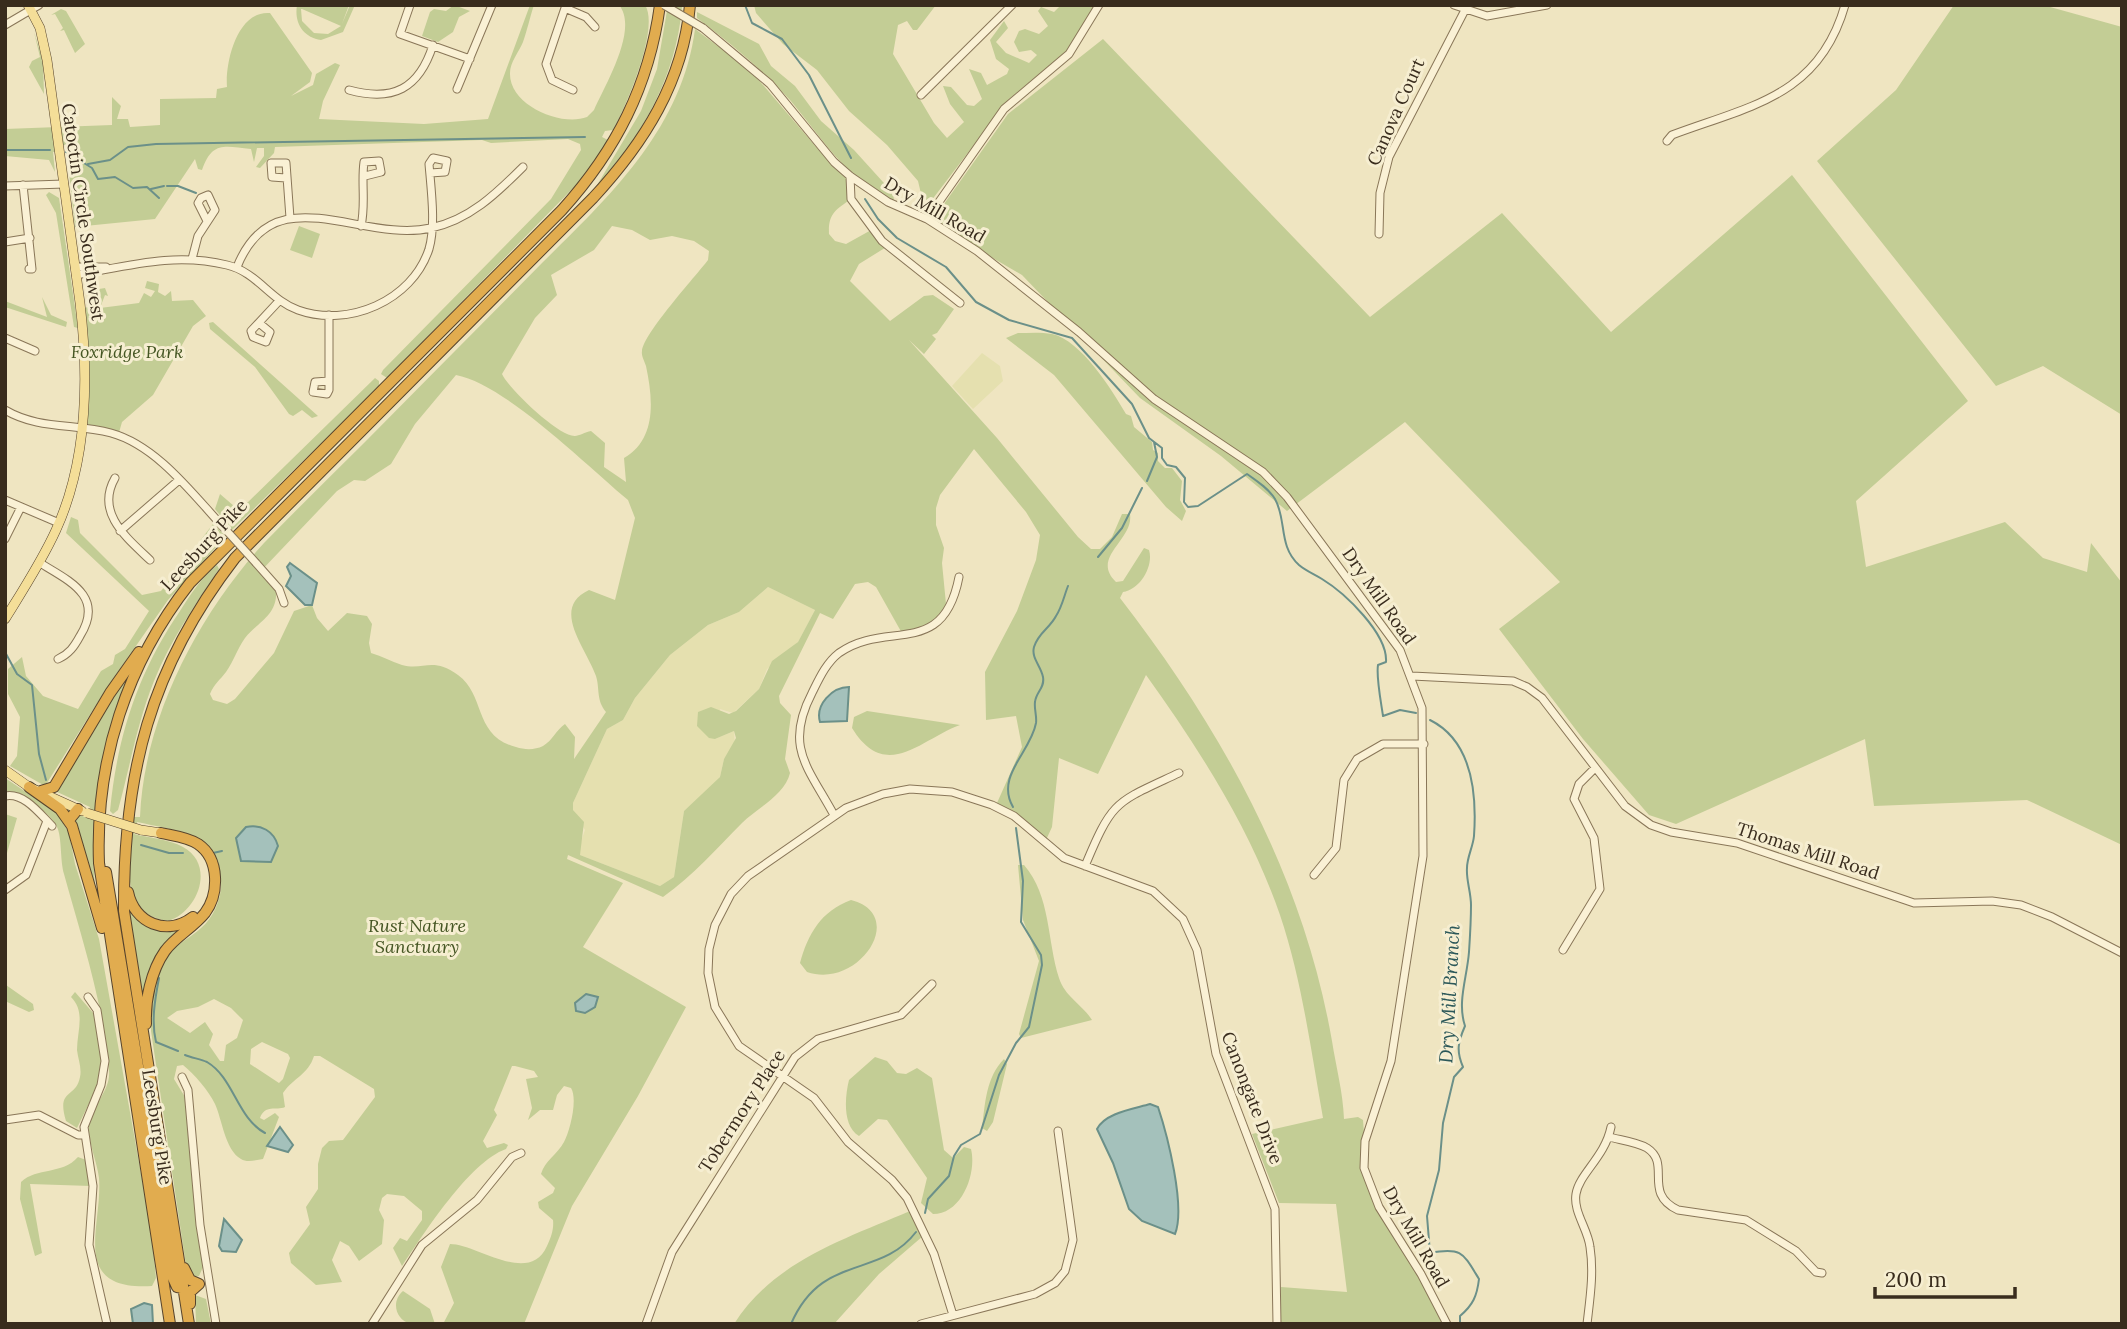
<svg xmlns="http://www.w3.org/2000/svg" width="2127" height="1329" font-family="Lora,serif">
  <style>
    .farmland { fill: #e5e0af }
    .green { fill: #c3cd95; fill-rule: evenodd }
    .water { fill: #a4c1bb; stroke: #6b9089; stroke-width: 2 }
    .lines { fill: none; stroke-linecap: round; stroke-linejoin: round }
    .stream { stroke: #6b9089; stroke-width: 2 }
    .minor-casing { stroke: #897658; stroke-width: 9 }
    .major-casing { stroke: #57442d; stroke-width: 10 }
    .highway-casing { stroke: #57442d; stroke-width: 12 }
    .minor { stroke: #faf1d5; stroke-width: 7 }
    .major { stroke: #f4de98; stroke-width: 9 }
    .highway { stroke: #e1ac4f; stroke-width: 10 }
    .minor-bridge-casing { stroke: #897658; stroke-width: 9; stroke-linecap: butt }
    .major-bridge-casing { stroke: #57442d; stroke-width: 10; stroke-linecap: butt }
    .minor-bridge { stroke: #faf1d5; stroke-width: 7 }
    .major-bridge { stroke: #f4de98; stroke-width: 9 }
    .labels { text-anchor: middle; stroke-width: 6; stroke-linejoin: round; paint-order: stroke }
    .street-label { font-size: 18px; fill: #392c1d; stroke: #f6eed1 }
    .park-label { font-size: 18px; font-style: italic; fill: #455623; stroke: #f6eed1 }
    .water-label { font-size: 19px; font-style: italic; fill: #2c5859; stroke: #f6eed1 }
  </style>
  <rect width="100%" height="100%" fill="#efe5c1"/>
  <!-- farmland -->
  <path class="farmland" d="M982,353L1000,366L1003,381L973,409L952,386Z
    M768,587L815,610L798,642L767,669L759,689L733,713L720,709L715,739L734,731L735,746L724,759L720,777L712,787L684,811L674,877L660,886L580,855L578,850L585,830L573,810V803L607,729L623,720L635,698L670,655L708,625L739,612Z"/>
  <!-- green -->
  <path class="green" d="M297,5H349L342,24L350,5H355L343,32L321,40C303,37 294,23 297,5ZM301,9H302L341,26L328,34L314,33L302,21Z
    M454,5L470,11L459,17L453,32L438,42L422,36L430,12L434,9L446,11Z
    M530,5H534C530,17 527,31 523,42C519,52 510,62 510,73C509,105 561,127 587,117L594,110C605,85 639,29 619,5H645C660,28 626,107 613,130L605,131L602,137L608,140L606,145L580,181L387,378L381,374L383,370L551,199L581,150L580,144L568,139L491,143L482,140L275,147L274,153L260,168L256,167L264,156V148H257L254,162L251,149C224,146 212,141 202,170L198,169L195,159L155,219L75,227L66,145H59V151L53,152L55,172L49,160L5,156V129L112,125V97L121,106L117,119H128L130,127L160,125V99L216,98L217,89L227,87C225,63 237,10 270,13L312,73L310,82L291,96L313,85L316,74L335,63L340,65L323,101L319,119L424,124L488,119Z
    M668,5L682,7C676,77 642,136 596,187L641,111L657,69Z
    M754,5H936L917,30H913L907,21L898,25L893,54L934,123L947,138L964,122L950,104L943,86L951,87L967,105L974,106L982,99L969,69L981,73L987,85L1007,74L1009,69L996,59L990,40L1004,21L1008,28L996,42L1006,53L1029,63L1037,55L1031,50L1019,52L1014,42L1019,31L1025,29L1039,34L1048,26L1038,11L1041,7L1054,12L1061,5H1097L1073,46L1009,99L928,205L923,202L918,181L887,145L849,111L817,70L783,44L756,13Z
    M1954,5H2043L2122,27V415L2043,366L1996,386L1817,161L1896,90Z
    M61,9L66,11L85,44L75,53L64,30L60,31L63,28L55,14L51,15Z
    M697,12L759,44L771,66L795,86L821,121L854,150L893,193L894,200C848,183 820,135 790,100C762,69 730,43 697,18Z
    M695,29L751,71L817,148L850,180L851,199C836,210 828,213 829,234L835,241L846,244L873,229L888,246L859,264L850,281L890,321L924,296L933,295L954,309L937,333L932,335L936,339L924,354L909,340L997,438L1078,537L1091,549H1100L1112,537L1122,514H1130C1134,540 1090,557 1116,582L1123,581L1144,548L1149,550C1154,566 1140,590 1123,592L1120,598C1222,730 1303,875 1332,1041C1336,1067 1343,1092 1344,1119L1358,1117L1363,1120L1368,1185L1447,1324H1279L1281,1287L1347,1292L1336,1204L1279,1203L1252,1134L1323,1118C1311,1051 1302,980 1280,915C1250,828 1199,749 1146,675L1098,774L1059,758L1052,827L1046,840L997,803L1022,747L1016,716L986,720L985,672L1017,611L1036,560L1040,535L1026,512L974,449L940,495L936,508V525L944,548L942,563L946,604L937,623L903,635L876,587L868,582L855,584L833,619L820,613L779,696L780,703L791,715L785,759L790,773C785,795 757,808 742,823C716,849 694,875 663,897L568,855L567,859L623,883L583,947L686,1007L638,1096L572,1206L524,1324H443L454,1303L441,1267L450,1244C477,1244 529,1286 547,1246C551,1238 554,1229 553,1220L539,1208L538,1202L553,1193L555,1188L541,1174C545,1160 557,1155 564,1142C570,1131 578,1099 571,1088L564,1086L557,1095L553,1110H540L528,1120L532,1108L526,1079L538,1077L534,1071L515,1066H512L494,1110L497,1115L483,1141L487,1148L504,1143L508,1145L506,1149C469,1162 424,1234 402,1266L393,1248L400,1238L407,1241L422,1220V1211L404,1196L387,1194L382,1198L379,1210L384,1220L382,1244L359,1261L349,1246L340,1241L332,1260L342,1282L316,1285L291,1263L289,1253L310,1224L306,1207L318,1189V1164L322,1148L329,1141L343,1140L375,1097L374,1089L320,1056H314C308,1075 294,1077 283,1093L285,1107C276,1111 265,1104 260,1118L264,1120L275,1113L279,1117L263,1159C256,1160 247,1163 241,1159C225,1150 222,1119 215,1104C209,1091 194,1074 183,1065L177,1066L174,1079L185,1097L189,1124L203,1267L199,1276L193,1277L187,1272L151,1031C151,1009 151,984 162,963C171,946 188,940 201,928C213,918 221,900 221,885C220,833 178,831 137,822L134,834C149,838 169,839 183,847C216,865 198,912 168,921C116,915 130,854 133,817H140C144,718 198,615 264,543C297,509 331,476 365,442C424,382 484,322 543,262C611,195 682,128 695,29ZM612,226L632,230L650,240L672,236L694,241L709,251L708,260C695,277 644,333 642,351C641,356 645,362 646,366C653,399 657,439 624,458L626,482L604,467L605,443L591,431C585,432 579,436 575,436C559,437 508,388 502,374L535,318L557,295L551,275L594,250ZM456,375C505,384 587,466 628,500L635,518L615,600L589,590C550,608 586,648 596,676C600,689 596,700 606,712L574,759L575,737L565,724C556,730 553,740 543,746C535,750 525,750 516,747C473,736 486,695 458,675C432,656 424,671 402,665C392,662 382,656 371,653L369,643L372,624L367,616L347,613L328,631L317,618L312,605L294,611L274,653L235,699L227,704L213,700L210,694C214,684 220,680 226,672C234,661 237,649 245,638C259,621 278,615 276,590L260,572L337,491L354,480L365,481L391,464L415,424ZM768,587L815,610L798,642L772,661L759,689L736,711L729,714L711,707L698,712L697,726L709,738L715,739L734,731L736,738L724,759L720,777L684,811L674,877L660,886L580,855L584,822L573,810V803L607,729L623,720L635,698L670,655L708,625L739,612ZM214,999L231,1008L243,1020L237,1038L226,1045L224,1061H220L209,1045L213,1034L205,1022L190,1033L167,1018L177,1011L198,1007ZM262,1042L288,1054L290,1058L283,1079L279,1083L250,1064L251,1049Z
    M34,32L43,61L44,94L29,67L32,61L40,57Z
    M1103,39L1370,317L1502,213L1611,332L1792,175L1968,401L1856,501L1866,567L2005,522L2043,558L2087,572L2091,543L2122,583V845L2027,800L1874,806L1865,739L1676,824L1649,815L1583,739L1499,629L1560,582L1405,422L1287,511L1221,456L1140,398L1022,275L943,229L939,211L1008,114Z
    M49,192L59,198L78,328L74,327L56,213L46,195Z
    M299,226L320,234L312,258L290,250Z
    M147,281L159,284L158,292L165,296L171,291L172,301L193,300L206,316L193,326L153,395L122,422L118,436L83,429L81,309L95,305V295L99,289L105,288L108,296L105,295L100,308L139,303L144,293L151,297L155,291L145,288Z
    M42,297L51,315L67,322L66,327L5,307V301L47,317Z
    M213,322L318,416L312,418L302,410L293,416L289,414L255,367L210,329L209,323Z
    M1018,333C1029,333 1041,332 1052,334C1081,340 1112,390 1126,414L1131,416L1134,427L1152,442L1153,450L1158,453V461L1165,468H1172L1182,481L1180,500L1186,511L1182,521L1166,507L1054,375L1006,338Z
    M375,378L379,381V387L232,530L215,509L220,494L234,506L246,504Z
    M71,517L78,520L80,533L142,595L161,591L213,524L226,536L168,600L108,686L45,786L10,766L17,756L20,717L8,694V669L22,657L26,676L43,696L78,709L101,671L113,664L115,655L125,649L149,611L66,533Z
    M217,565L219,569C195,605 170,641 154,681C137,723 130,767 118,810L113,814L110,811C117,737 138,672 180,611C190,595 202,577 217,565Z
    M129,672C100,748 85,829 98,908L62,807L87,818L90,807L55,791Z
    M867,711L960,725C921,739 886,783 852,728L854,717Z
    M5,778L56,812L69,833L75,864L99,939L152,1235L156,1278L152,1286C68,1291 103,1226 99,1178C97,1161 88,1143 89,1125C91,1107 111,1090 109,1071C104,1005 81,936 64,874C60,860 62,837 57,827C50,812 21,793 5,793Z
    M5,814L17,818L5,860Z
    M1018,865H1024C1051,896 1047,941 1059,978C1065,997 1082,1004 1092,1020L1021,1038L1019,1034L1039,961L1023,920Z
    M851,900C909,915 858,990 807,972L800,963C808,934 821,911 851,900Z
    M126,902L132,911L176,930L177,934L142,1002Z
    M6,985L33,1004L34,1010L29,1012L5,1001Z
    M75,992L94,1014L102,1058L99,1083L77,1128L66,1121C56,1088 76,1099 80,1077C82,1068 78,1059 77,1050C77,1031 86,1012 71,997Z
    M875,1057L887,1061L897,1073L906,1074L917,1068L932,1078L944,1150L953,1158L964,1147L971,1149C977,1173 962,1214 933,1214L921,1203L927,1178L887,1120L878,1119L859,1136C842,1126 845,1096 849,1080Z
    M1004,1059L1007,1064L993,1122L987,1131L982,1128C985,1104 986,1077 1004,1059Z
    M78,1157L86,1160L91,1186L30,1184L42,1253L35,1256L20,1199L21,1182C37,1167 62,1175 78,1157Z
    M910,1211L923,1236L879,1274L834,1324H734C774,1261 845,1239 910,1211Z
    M403,1291L430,1309L435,1324C428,1324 418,1325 411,1324C395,1320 391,1301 403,1291Z
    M195,1295L206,1299L211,1324H196Z"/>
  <!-- water -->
  <path class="water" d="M290,563L317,583L312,605H305L286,586L291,576L287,567Z
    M849,687L847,721L820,722C815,705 832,687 849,687Z
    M246,827C261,824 274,831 278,846L271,862L241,861L236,838Z
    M586,994L598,997L595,1007L585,1013L576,1011L575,1003Z
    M1150,1104L1158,1107C1167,1134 1186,1207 1175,1234L1142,1221L1129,1209L1113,1163L1097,1129C1105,1113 1133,1109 1150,1104Z
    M280,1127L293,1145L288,1152L267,1146Z
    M224,1219L242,1240L236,1252L222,1251L219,1246Z
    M144,1303L152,1305L153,1324H133L131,1309Z"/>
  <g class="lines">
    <!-- stream -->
    <path class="stream" d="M745,5L752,23L782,39L809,75L851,158
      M5,150H50
      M66,152L72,154
      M79,160L92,168L98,179L115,177L133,188L147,187L159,198
      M88,164L110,160L128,147L156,144L585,137
      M167,186H178L196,193
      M151,189L164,186
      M865,199L878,219L897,238L946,267L976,302L1009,320L1072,338L1132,404L1149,438L1162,448V458L1167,465L1176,467L1185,478L1184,502L1188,507L1198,506L1247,474C1257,481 1269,489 1275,499C1287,520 1278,546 1299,565C1306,571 1314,574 1322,579C1345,593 1388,634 1386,662L1378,665C1376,677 1381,702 1383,716L1400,710L1416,713
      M1147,481L1157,457L1154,442
      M1098,557L1122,528L1142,488
      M5,652L17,674L32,685L39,754L46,780
      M1430,720C1472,741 1477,793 1474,836C1473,847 1467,857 1467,868C1466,880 1471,892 1471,905C1471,920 1470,937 1469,952C1467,978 1457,1002 1465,1026C1458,1042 1456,1051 1463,1067L1454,1077L1443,1123L1439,1170L1427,1216L1430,1253C1462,1247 1463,1253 1479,1279C1477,1296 1473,1305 1460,1316V1324
      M1013,807C995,776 1031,752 1036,723C1037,716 1034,709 1035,702C1036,692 1045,688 1043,677C1041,666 1031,658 1034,647C1038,633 1050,628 1056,616C1062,607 1064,596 1068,586
      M141,845L169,853H183
      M213,853L222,851
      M159,978C155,999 151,1021 156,1042L178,1051
      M185,1055C192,1058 201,1059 207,1062C234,1078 237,1118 265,1133
      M925,1213L928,1199L949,1176L954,1156L961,1145L980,1134L999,1075L1016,1043L1029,1027L1042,965L1041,955L1021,922L1023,881L1016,828
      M791,1324C822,1252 879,1280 916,1232"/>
    <defs>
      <path id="minor" d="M410,5L400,34L470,59
        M566,5L546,64L552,80L573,90
        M1454,5L1487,16L1547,5
        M565,8L586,17L595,27
        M5,25L39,5
        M703,28L770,84L834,162L850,176L888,202L927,219L977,251L1079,332L1154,399L1263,472L1287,497L1400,650L1422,708L1423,856L1391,1061L1365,1141L1364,1168L1379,1207L1421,1274L1447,1324
        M457,89L492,5
        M349,90C393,102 419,89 433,45
        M921,95L1012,5
        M1667,141L1672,135C1749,106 1819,97 1845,5
        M850,176L851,199L882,241L960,303
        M286,178L272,177L271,163H286L290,218
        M23,185L32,269H29
        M5,186L64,184
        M927,219L1004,109L1069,54L1099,5
        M361,226C366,204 361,183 364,162L379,161L381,172L365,176
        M1379,234L1380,193L1389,157L1465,10
        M5,242L30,238
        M192,259L198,236L215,210L208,195L201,198L198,203L207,221
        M75,267H106
        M237,267C274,174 361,244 431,228C469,220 496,194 523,167
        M76,275C128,266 174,252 227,265C257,272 270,300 298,310C348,328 412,301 429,249C436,225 431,189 429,164L433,158L447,161L445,172L430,173
        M259,323L270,332L266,342L253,337L251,331L279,301
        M5,338L35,351
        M329,381L315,382L313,392L327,394L329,390V315
        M5,410C39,430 75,423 111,433C158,446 194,496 226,530
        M115,478C95,513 127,538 150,560
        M5,500L59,523
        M120,531L179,480
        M5,539L21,507
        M40,563C69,581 105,596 80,636C74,647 69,654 58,659
        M256,563L279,589L284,603
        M1412,676L1513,681L1527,687L1542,698L1625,806L1651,825L1671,832L1737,843L1914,903L1992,901L2021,905L2052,917L2122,953
        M5,796C24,792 40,814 52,826
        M834,815C808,767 784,747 812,693C819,679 826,663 839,653C887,619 943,660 959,577
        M1085,866C1113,799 1115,803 1179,773
        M1314,875L1336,848L1344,780L1357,759L1383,744H1424
        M5,890L26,875L47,821
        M1563,950L1600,889L1594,838L1574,799L1579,784L1595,768
        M88,997L97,1010L105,1061L101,1085L84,1127L93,1186L89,1245L107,1324
        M182,1077L188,1090L200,1225L216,1324
        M5,1120L39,1115L78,1135H84
        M1609,1137C1620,1140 1637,1142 1647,1148C1672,1164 1642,1193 1678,1210L1746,1220L1796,1251L1816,1272L1822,1273
        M953,1315L934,1254L907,1198L892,1180L848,1142L814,1098L739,1046L715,1007L708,973L709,949L715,925L731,894L748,876L846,808L883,794L910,789L952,792L992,805L1014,816L1064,858L1153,891L1183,919L1197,950L1216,1054L1275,1209L1277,1324
        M372,1324L422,1245L477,1200L512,1157L521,1153
        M646,1324L672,1252L795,1057L818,1039L901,1015L932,984
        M921,1324L1035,1294L1055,1283L1065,1271L1073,1240L1058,1131
        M1587,1324C1590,1298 1594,1273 1590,1247C1588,1229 1573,1212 1576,1194C1579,1174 1605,1157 1611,1127"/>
      <path id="major" d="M5,619C23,590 42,561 56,530C88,460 89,379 80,303L47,60L40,28L28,5
        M5,770L29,787L82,811
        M141,830L161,833"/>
      <path id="highway" d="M29,787L60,809L72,826L102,928
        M41,791L54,787L110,693L139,652
        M69,820L78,809
        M106,872L173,1278L177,1287L183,1288
        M128,892C134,923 167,937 193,917
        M146,1024C145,1000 151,971 165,951C176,936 193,928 205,913C219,894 220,859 198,844C187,837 174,836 161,833
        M184,1268L190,1280L199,1284L190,1292V1304
        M170,1324L99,863C95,761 127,663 190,583L562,210C616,150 649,86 660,5
        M189,1324L124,911C123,774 150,668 235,558L593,198C644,143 683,82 690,5"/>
    </defs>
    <!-- minor casing -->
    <use href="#minor" class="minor-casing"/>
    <!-- major casing -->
    <use href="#major" class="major-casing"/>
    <!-- highway casing -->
    <use href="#highway" class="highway-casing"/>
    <!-- minor -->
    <use href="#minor" class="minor"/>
    <!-- major -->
    <use href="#major" class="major"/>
    <!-- highway -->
    <use href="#highway" class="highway"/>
    <defs>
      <path id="minor-bridge" d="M664,5L703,28
        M226,530L256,563"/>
      <path id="major-bridge" d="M87,813L141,830"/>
    </defs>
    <!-- minor-bridge casing -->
    <use href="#minor-bridge" class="minor-bridge-casing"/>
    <!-- major-bridge casing -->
    <use href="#major-bridge" class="major-bridge-casing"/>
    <!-- minor-bridge -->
    <use href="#minor-bridge" class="minor-bridge"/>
    <!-- major-bridge -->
    <use href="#major-bridge" class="major-bridge"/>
  </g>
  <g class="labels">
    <!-- street labels -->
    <g class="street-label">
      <text transform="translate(1396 112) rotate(-66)" y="6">Canova Court</text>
      <text transform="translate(935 210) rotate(30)" y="6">Dry Mill Road</text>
      <text transform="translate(83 212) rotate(82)" y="6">Catoctin Circle Southwest</text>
      <text transform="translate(204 545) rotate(-47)" y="6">Leesburg Pike</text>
      <text transform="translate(1379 596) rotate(55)" y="6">Dry Mill Road</text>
      <text transform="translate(1808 851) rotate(18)" y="6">Thomas Mill Road</text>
      <text transform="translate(1252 1098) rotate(69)" y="6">Canongate Drive</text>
      <text transform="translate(742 1111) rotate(-57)" y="6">Tobermory Place</text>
      <text transform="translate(157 1127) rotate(81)" y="6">Leesburg Pike</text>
      <text transform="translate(1416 1237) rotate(60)" y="6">Dry Mill Road</text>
    </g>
    <!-- park labels -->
    <g class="park-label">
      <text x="127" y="358">Foxridge Park</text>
      <text x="417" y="932">Rust Nature<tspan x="417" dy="21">Sanctuary</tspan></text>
    </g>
    <!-- water labels -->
    <g class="water-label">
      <text transform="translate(1449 994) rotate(-87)" y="7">Dry Mill Branch</text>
    </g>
  </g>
  <!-- border -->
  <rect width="2127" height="1329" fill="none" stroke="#392c1d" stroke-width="14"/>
  <!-- scale -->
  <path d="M1875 1287v10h140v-10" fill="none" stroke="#392c1d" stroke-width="3.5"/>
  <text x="1885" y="1287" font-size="21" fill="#392c1d" stroke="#f6eed1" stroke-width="5" paint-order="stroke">200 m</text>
</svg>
